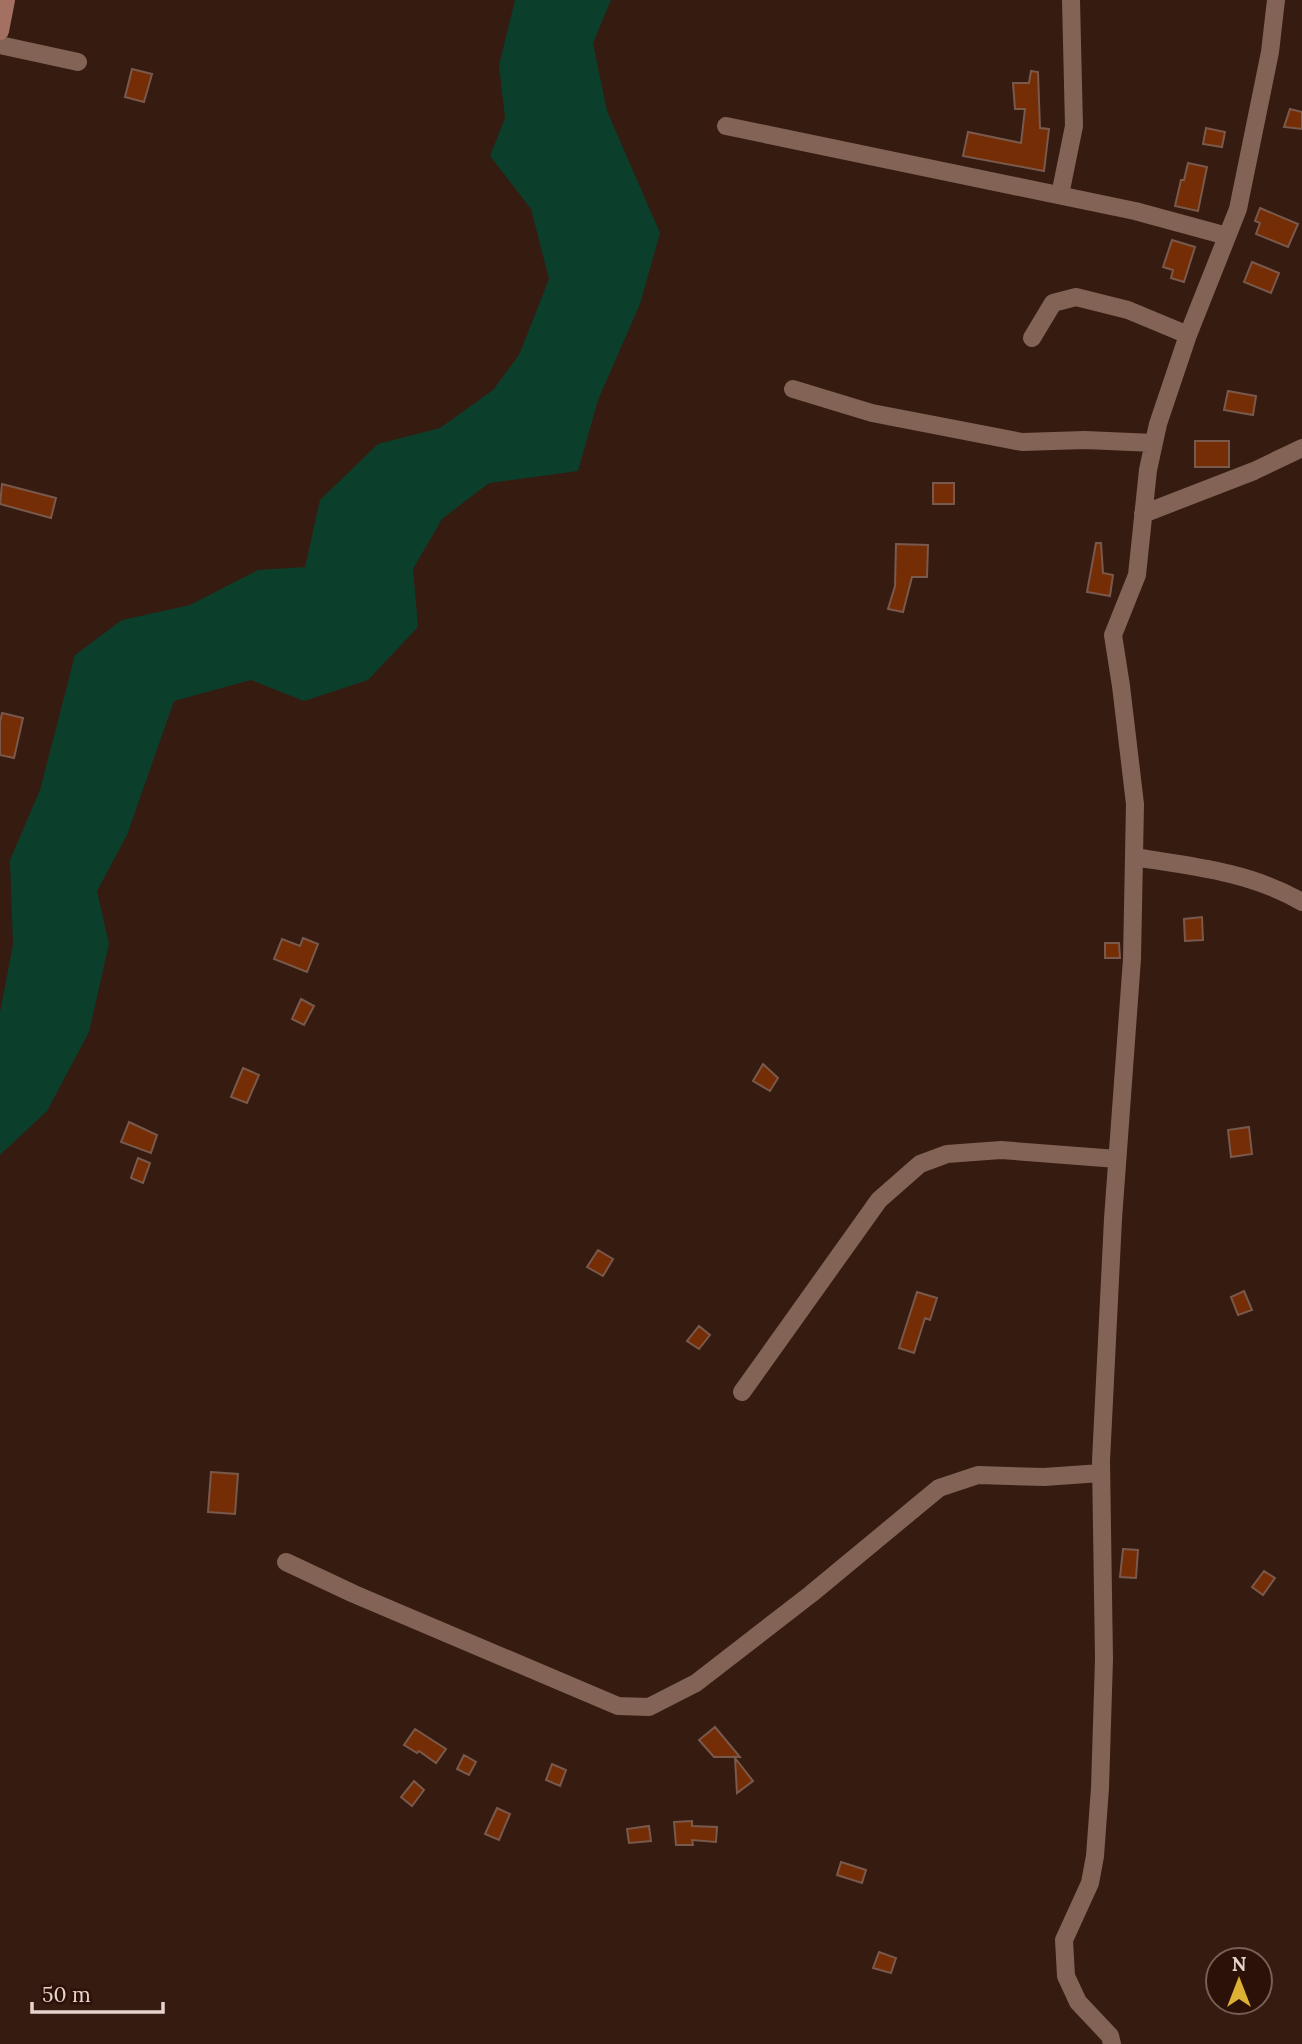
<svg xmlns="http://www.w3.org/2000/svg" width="1302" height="2044" font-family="Lora,serif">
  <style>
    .green { fill: #0c3f2b }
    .building { fill: #752d06; stroke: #79594c; stroke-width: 2 }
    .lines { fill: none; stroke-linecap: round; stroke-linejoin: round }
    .street { stroke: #836356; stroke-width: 18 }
    .secondary { stroke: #a47062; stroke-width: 18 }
  </style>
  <rect width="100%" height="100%" fill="#351b10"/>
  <!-- green -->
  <path class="green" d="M515,0H611L593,43L607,111L660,233L640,304L598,400L578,471L489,483L442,519L413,569L418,627L368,680L304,701L251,680L174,701L127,835L97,891L109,944L89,1032L47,1111L0,1155V1012L13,945L10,860L40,790L75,655L122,620L190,605L258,570L305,567L320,500L378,444L440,428L493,390L519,355L549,279L531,209L490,156L505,118L499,65Z"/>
  <!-- building -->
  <path class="building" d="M132,69L152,74L144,102L125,97Z
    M1031,71L1038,72L1040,128L1049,129L1044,171L963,156L968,132L1021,143L1025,109H1015L1013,83H1029Z
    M1290,109L1302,112V129L1284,127Z
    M1206,128L1225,132L1222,147L1203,144Z
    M1188,163L1207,167L1198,211L1175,206L1181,180H1184Z
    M1260,208L1298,224L1288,247L1256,234L1260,223L1255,221Z
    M1172,240L1195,247L1184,282L1171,278L1173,270L1163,267Z
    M1252,262L1279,273L1271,293L1244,282Z
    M1228,391L1256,396L1253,415L1224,410Z
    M1195,441H1229V467H1195Z
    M933,483H954V504H933Z
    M2,484L56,498L51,518L0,504Z
    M1096,543H1101L1103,573L1113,575L1110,596L1087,592Z
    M896,544L928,545L927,577H912L903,612L888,609L895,586Z
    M2,713L23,718L14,758L0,755V722Z
    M1202,917L1203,940L1185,941L1184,919Z
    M303,938L318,944L307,972L274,959L282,939L300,946Z
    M1105,943H1119L1120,958H1105Z
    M301,999L314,1006L304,1025L292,1019Z
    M763,1064L778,1078L770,1091L753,1081Z
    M243,1068L259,1075L247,1103L231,1097Z
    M129,1122L157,1135L151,1153L121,1142Z
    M1249,1127L1252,1154L1231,1157L1228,1130Z
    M138,1158L150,1163L143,1183L131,1178Z
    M598,1250L613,1259L603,1276L587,1267Z
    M1244,1291L1252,1310L1238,1315L1231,1297Z
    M917,1292L937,1298L930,1320L925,1318L914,1353L899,1348Z
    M699,1326L710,1335L699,1349L687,1341Z
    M211,1472L238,1474L235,1514L208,1512Z
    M1123,1549L1138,1550L1136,1578L1120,1577Z
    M1264,1571L1275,1578L1263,1595L1252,1587Z
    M715,1727L740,1757H714L699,1740Z
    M415,1729L446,1749L436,1763L419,1751L417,1753L404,1745Z
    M464,1755L476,1762L469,1775L457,1769Z
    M735,1758L753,1781L737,1793Z
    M552,1764L566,1770L560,1786L546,1780Z
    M414,1781L424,1790L412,1806L401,1797Z
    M497,1808L510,1814L499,1840L485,1834Z
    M692,1821V1826L717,1827L716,1842L692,1840L693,1845H676L674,1822Z
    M649,1826L651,1841L629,1843L627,1829Z
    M841,1862L866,1870L862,1883L837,1875Z
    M879,1952L896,1958L891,1973L873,1968Z"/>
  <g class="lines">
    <!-- street -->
    <path class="street" d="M0,45L78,62
      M726,126L1135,211L1227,236
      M1060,195L1074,126L1071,0
      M1032,338L1053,303L1076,297L1128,310L1188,335
      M793,389L872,413L1022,442L1085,440L1154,443
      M1143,514L1254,471L1302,448
      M1134,857C1191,866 1251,872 1302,902
      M742,1392L879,1200L920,1164L947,1154L1001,1150L1117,1159
      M286,1562L354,1594L618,1706L649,1707L696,1683L811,1594L939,1488L978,1475L1044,1477L1101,1473
      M1112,2044L1110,2036L1078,2002L1066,1976L1064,1940L1090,1883L1095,1856L1100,1788L1104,1659L1101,1461L1113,1219L1132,959L1135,804L1121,686L1113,635L1137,575L1148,470L1158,424L1188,335L1238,209L1270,52L1276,0"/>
    <!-- secondary -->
    <path class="secondary" d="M0,31L6,0"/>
  </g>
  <!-- north arrow -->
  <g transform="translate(1239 1981)"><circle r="33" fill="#2b1107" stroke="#765f56" stroke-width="2"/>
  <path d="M0-5L12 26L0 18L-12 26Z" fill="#ddb133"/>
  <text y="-10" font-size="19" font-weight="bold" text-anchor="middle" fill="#e7d4cd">N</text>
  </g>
  <!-- scale -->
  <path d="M32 2002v10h131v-10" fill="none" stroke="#e7d4cd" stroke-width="3.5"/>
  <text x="42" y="2002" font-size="21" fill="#e7d4cd" stroke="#2b1107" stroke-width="5" paint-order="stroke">50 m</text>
</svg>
